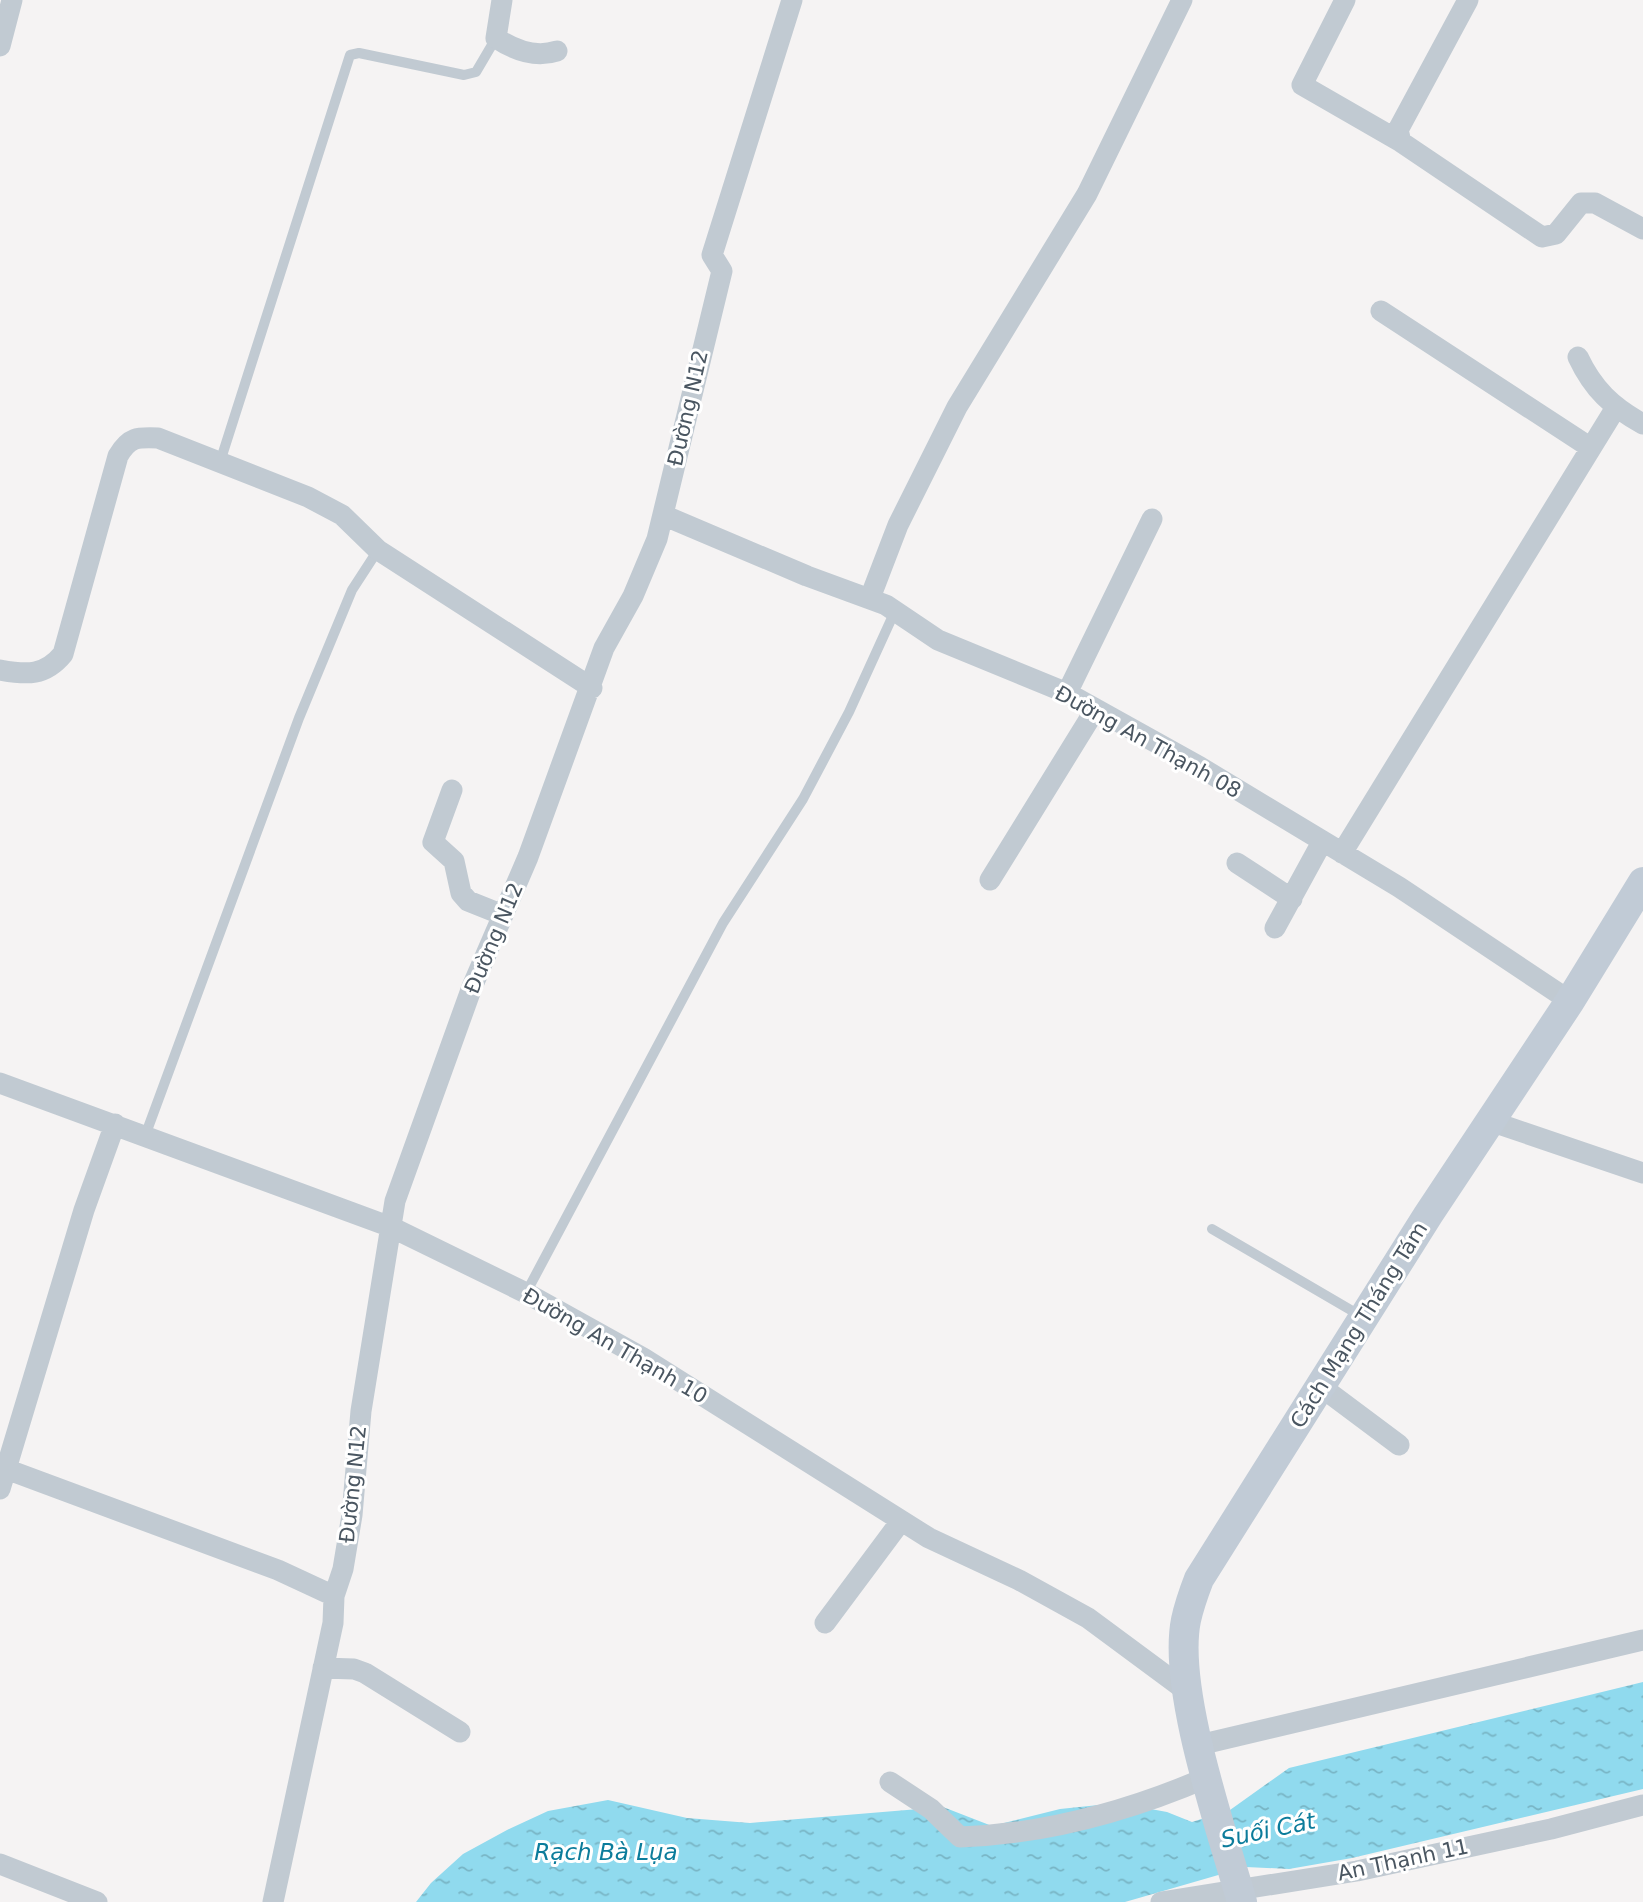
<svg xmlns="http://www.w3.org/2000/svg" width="1643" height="1902" font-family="'DejaVu Sans',sans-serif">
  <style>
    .water { fill: url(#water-ripples) }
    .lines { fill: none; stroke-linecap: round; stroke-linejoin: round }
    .service { stroke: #c1cad2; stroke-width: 10 }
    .minor { stroke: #c1cad2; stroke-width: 21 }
    .secondary { stroke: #c1cbd6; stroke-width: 30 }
    .labels { text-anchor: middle; stroke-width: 6; stroke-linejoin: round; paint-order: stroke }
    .street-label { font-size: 21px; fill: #4a5661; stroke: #fff }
    .water-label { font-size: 23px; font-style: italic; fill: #0c7c9b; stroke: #fff }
  </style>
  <defs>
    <pattern id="water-ripples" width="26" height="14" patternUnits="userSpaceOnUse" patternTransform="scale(1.75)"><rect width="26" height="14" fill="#90daee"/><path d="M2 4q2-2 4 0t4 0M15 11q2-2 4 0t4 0" fill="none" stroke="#78b4c4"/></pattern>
  </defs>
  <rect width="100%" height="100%" fill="#f5f3f3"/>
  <!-- water -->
  <path class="water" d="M1643,1682V1789L1352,1858L1289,1869L1246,1867L1125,1902H416L431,1883L463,1854L507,1830L548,1811L608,1800L687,1818L750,1823L943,1807L992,1826L1060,1809L1118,1803L1167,1812L1192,1822L1230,1810L1289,1768Z"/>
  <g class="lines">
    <!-- service -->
    <path class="service" d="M220,462L350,55L359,53L464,75L476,72L496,38
      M145,1136L299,718L352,590L378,550
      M1212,1229L1361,1316
      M526,1293L723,923L803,799L849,712L895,611"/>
    <!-- minor -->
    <path class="minor" d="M502,0L496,38C514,50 536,58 557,51
      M1345,0L1302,85L1401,142L1542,237L1556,234L1581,203H1595L1643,229
      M0,46L12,0
      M1401,142L1398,130L1468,0
      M1381,311L1591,448
      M1578,357C1593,389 1612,407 1643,424
      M663,515L807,576L886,605L938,640L1067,693L1200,767L1399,887L1570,1001
      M870,598L898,525L957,407L1087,194L1182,0
      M0,670C27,675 45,676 63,654L118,456C129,437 137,437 158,438L308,497L342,515L378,550L592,688
      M1067,693L1152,519
      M452,790L433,842L454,861L461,893L468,901L503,915
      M1342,853L1615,409
      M1237,863L1292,899
      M990,880L1095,710
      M1275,928L1322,842
      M0,1083L391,1227L526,1293L643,1358L929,1538L1019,1580L1088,1618L1188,1692
      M1490,1121L1643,1173
      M1320,1386L1399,1445
      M6,1469L278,1570L334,1596
      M0,1489L84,1210L115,1124
      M825,1623L901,1521
      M323,1668L354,1669L365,1673L460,1732
      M1199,1745L1643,1640
      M890,1782L931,1809L960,1837C1046,1834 1129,1811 1208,1777
      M0,1864L97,1902
      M273,1902L333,1623L334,1596L343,1569L352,1515L361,1411L395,1201L472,987L528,857L604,648L633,596L657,539L722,271L712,255L792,0
      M1161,1902L1357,1871L1551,1829L1643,1805"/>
    <!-- secondary -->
    <path class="secondary" d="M1242,1902C1222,1831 1172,1689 1186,1620C1189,1606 1194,1592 1199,1579L1428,1215L1570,1001L1643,882"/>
  </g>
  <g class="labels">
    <!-- street labels -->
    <g class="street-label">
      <text transform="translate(688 408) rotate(-77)" y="7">Đường N12</text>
      <text transform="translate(1148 742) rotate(29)" y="7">Đường An Thạnh 08</text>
      <text transform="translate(494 938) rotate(-67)" y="7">Đường N12</text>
      <text transform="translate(1359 1325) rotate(-58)" y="7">Cách Mạng Tháng Tám</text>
      <text transform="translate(615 1346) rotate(30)" y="7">Đường An Thạnh 10</text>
      <text transform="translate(353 1484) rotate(-84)" y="7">Đường N12</text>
      <text transform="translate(1403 1860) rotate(-12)" y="7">An Thạnh 11</text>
    </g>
    <!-- water labels -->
    <g class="water-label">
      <text transform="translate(1268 1830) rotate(-12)" y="8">Suối Cát</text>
      <text x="606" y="1860">Rạch Bà Lụa</text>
    </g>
  </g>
</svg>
